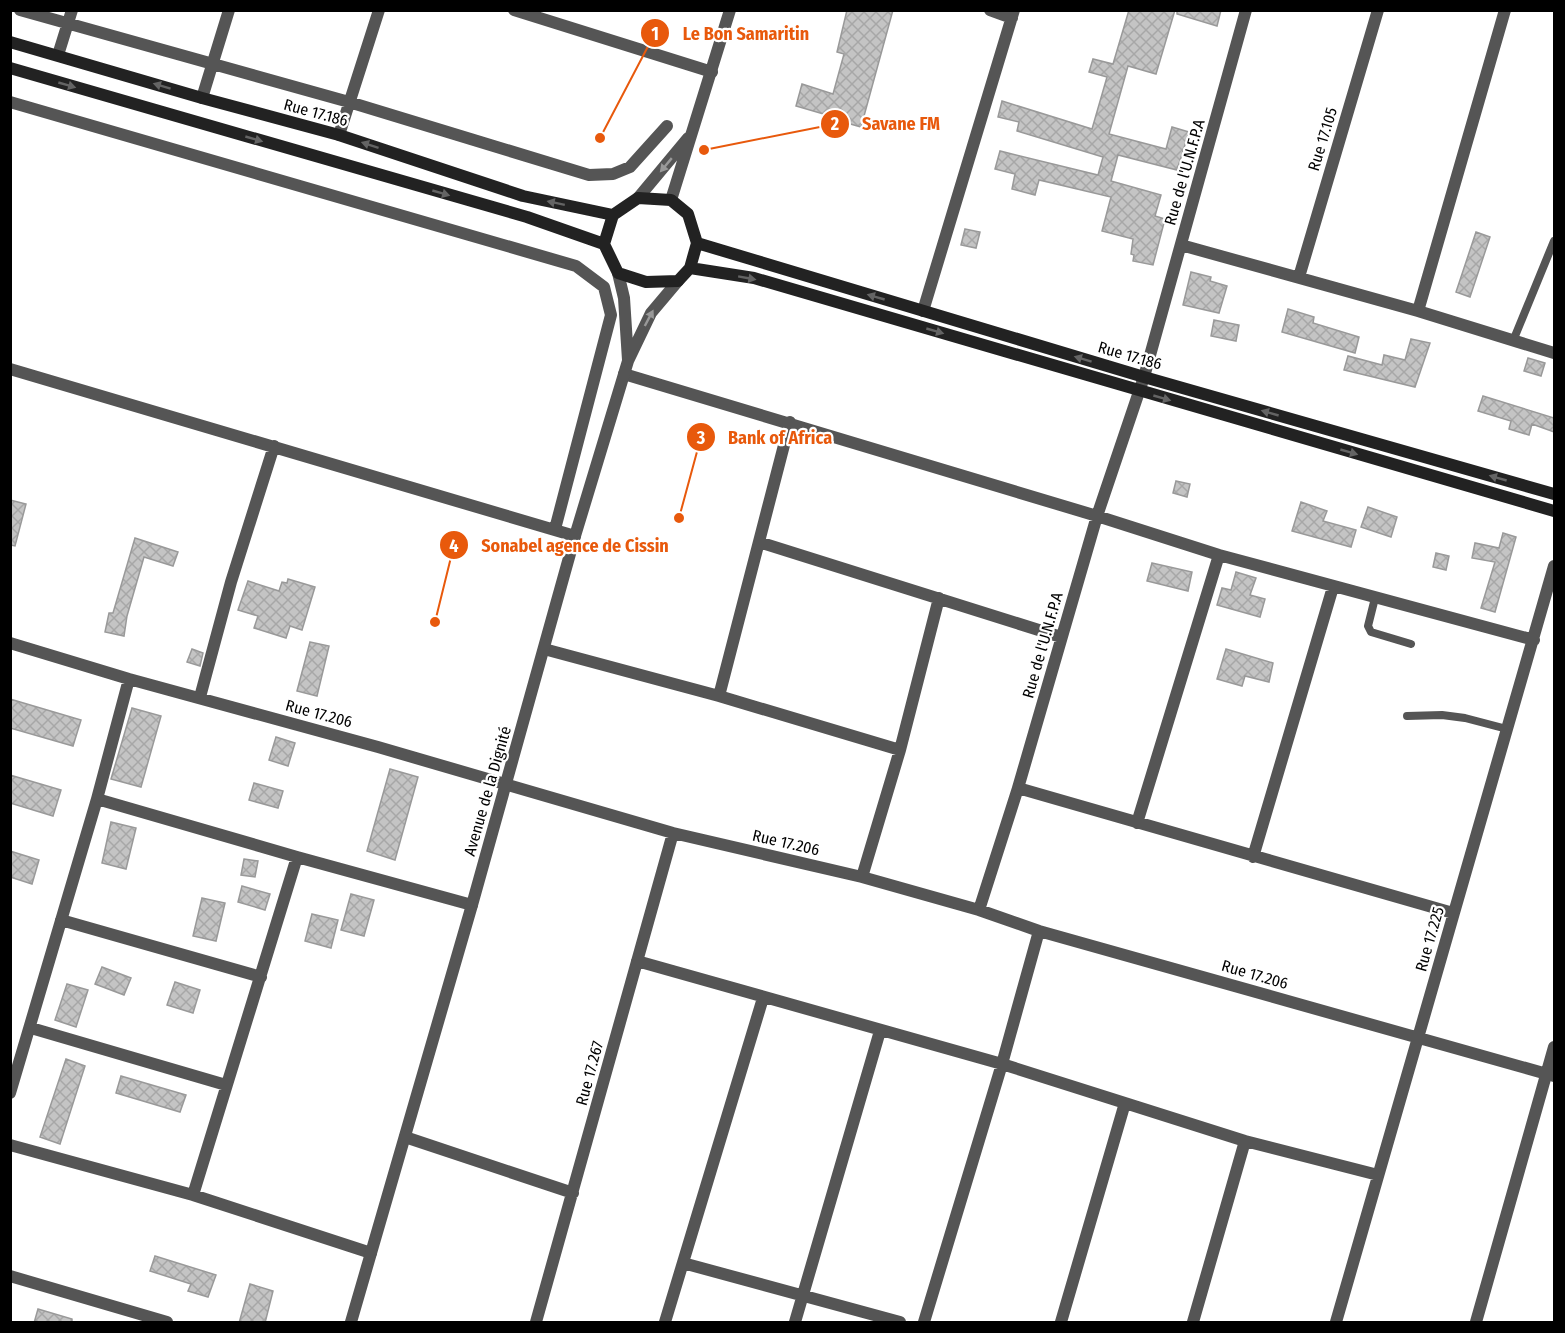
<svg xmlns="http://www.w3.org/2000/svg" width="1565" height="1333" font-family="'Fira Sans Condensed',sans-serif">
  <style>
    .building { fill: url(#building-cross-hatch); stroke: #999; stroke-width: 1.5 }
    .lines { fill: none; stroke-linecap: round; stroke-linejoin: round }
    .service { stroke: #555; stroke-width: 8 }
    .minor { stroke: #555; stroke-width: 12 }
    .tertiary { stroke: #555; stroke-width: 12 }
    .secondary { stroke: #222; stroke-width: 12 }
    .oneway { fill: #646464 }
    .oneway2 { fill: #999 }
    .labels { text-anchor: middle; stroke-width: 4.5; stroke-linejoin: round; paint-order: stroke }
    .street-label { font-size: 16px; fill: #000; stroke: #fff }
    .leader { fill: none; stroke: #e8590c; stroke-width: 2 }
    .callout-dot { fill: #e8590c; stroke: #fff; stroke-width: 2 }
    .mark-label { font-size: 18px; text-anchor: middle; font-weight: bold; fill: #fff }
    .callout-label { font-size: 18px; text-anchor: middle; font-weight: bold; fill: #e8590c; stroke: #fff; stroke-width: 4.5; stroke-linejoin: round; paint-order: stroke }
  </style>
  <defs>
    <pattern id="building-cross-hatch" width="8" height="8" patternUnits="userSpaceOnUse" patternTransform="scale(1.5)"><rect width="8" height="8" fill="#c4c4c4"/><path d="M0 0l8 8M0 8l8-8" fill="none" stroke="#a7a7a7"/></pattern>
  </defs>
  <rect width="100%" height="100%" fill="#fff"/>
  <!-- building -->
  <path class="building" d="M847,10H893L861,127L826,117L827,115L796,106L802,84L833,94L844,54L837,52Z
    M1129,10H1175L1156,74L1128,66L1109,134L1166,149L1172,127L1189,132L1177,170L1118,155L1111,181L1161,195L1155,216L1165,219L1153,265L1133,261L1134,255L1131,254L1133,239L1102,231L1111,197L1039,180L1035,195L1012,189L1015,174L995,169L1000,151L1098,175L1103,157L1017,131L1019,122L998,117L1002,101L1092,129L1107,77L1089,72L1093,59L1113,64Z
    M1177,10H1221L1217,26L1177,14Z
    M965,229L980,232L976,248L961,245Z
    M1476,232L1490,237L1470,297L1456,292Z
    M1191,272L1211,277L1210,281L1227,286L1219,313L1183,305Z
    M1288,309L1314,317L1313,323L1359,337L1355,353L1282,332Z
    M1214,320L1239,325L1236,341L1211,336Z
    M1411,339L1430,343L1415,387L1344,370L1348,356L1382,365L1384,355L1405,360Z
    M1528,358L1545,363L1541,376L1524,371Z
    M1483,396L1554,418V432L1532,424L1529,435L1509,429L1511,421L1478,411Z
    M1176,481L1190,484L1187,497L1173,493Z
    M10,500L26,504L15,546L10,545Z
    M1301,502L1327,511L1323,521L1356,530L1351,547L1292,531Z
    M1368,507L1397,517L1391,537L1361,527Z
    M1503,533L1516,537L1495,612L1481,608L1495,562L1472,558L1475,543L1499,548Z
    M135,538L178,552L173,566L144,557L127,616L124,636L105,632L109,613H113Z
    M1436,553L1449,556L1446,570L1433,567Z
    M1152,563L1192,572L1188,591L1147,581Z
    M1236,572L1256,578L1250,595L1265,599L1260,617L1217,605L1222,588L1231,590Z
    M288,579L315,587L302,630L290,626L286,638L254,628L258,616L238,610L248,581L279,591L282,582L287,583Z
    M310,642L329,646L317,696L297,691Z
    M192,649L203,653L200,666L187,662Z
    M1226,649L1273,663L1269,682L1245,676L1242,686L1217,679Z
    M10,699L81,720L73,746L10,728Z
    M132,708L161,716L141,787L111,779Z
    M276,737L295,743L288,766L269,760Z
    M390,769L418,777L395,860L367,851Z
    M10,775L61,790L53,816L10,803Z
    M254,783L283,791L278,808L249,800Z
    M111,822L136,828L126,869L102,863Z
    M10,851L39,860L32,884L10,877Z
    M244,859L258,861L255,877L241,875Z
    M242,886L270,894L265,910L238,902Z
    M351,894L374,900L364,936L341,930Z
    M202,898L225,903L216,941L193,936Z
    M312,914L338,920L331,948L305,941Z
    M102,967L131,978L124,995L95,984Z
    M175,982L200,990L193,1013L167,1005Z
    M67,984L88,990L76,1027L55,1020Z
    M66,1059L85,1066L60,1144L40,1137Z
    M121,1076L186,1095L180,1112L116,1093Z
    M155,1256L216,1275L208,1297L188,1291L191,1284L150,1271Z
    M250,1284L273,1291L265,1323H239Z
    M38,1309L72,1319V1323H34Z"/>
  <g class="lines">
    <!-- service -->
    <path class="service" d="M1513,341L1554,241
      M1375,598L1368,626L1371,632L1411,644
      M1407,716L1442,715L1465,718L1507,729"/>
    <!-- minor -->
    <path class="minor" d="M20,10L349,102L589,175L613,174L630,167L667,126
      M514,10L712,72
      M990,10L1012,18
      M58,55L72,10
      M202,98L229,10
      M10,102L576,266L604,287L611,315L555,529
      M339,135L379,10
      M1181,245L1418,311L1554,353
      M1299,277L1378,10
      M923,311L1014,10
      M1418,311L1505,10
      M10,369L575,536
      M624,374L1097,516L1219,555L1534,640
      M759,542L1061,637
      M10,643L129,679L378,747L673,833L862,877L979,910L1039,931L1554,1076
      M544,649L719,696L900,750
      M719,696L790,422
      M200,697L231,582L274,446
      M1018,788L1453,913
      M97,799L297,857L472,905
      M1137,823L1219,555
      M1253,857L1333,587
      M862,877L900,750L939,598
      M979,910L1018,788L1097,516L1144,377L1246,10
      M61,920L261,977
      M637,961L1002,1064L1245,1141L1378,1175
      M31,1028L226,1085
      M10,1093L97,799L129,679
      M405,1137L573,1193
      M10,1145L193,1195L371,1253
      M193,1195L297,857
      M683,1263L900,1322
      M10,1276L167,1322
      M536,1322L673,833
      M665,1322L763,998
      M795,1322L880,1031
      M924,1322L1002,1064L1039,931
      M1061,1322L1125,1103
      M1193,1322L1245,1141
      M1336,1322L1554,566
      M1476,1322L1554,1047"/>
    <!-- tertiary -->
    <path class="tertiary" d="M638,198L688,138
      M671,200L730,10
      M618,273L624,298L628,360
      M351,1322L472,905L575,536L628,361L651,313L678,281"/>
    <!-- secondary -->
    <path class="secondary" d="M10,42L202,98L339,135L523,196L613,215
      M10,68L527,217L604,244
      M638,198L671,200L688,214L697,243L690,268L678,281L646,282L618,273L604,244L613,215Z
      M697,243L1144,377L1554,494
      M690,268L754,278L1554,511"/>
  </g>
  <!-- one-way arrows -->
  <defs><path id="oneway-solid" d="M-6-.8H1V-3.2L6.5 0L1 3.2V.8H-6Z" transform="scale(1.5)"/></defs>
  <g class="oneway">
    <use href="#oneway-solid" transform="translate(67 85) rotate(16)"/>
    <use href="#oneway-solid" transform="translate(162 86) rotate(-163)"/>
    <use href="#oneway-solid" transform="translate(254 139) rotate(16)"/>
    <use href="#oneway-solid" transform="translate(370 145) rotate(-162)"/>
    <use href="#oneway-solid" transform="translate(441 193) rotate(16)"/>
    <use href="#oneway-solid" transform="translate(556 203) rotate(-168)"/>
    <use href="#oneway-solid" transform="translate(747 278) rotate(10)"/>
    <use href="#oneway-solid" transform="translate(876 297) rotate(-164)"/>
    <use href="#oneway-solid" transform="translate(935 331) rotate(16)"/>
    <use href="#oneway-solid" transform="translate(1083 359) rotate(-163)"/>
    <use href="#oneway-solid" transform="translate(1162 398) rotate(16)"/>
    <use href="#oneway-solid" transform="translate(1270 413) rotate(-164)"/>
    <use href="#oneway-solid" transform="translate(1349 452) rotate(16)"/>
    <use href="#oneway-solid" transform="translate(1498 478) rotate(-164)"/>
  </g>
  <g class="oneway2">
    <use href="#oneway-solid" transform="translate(666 165) rotate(130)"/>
    <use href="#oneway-solid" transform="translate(649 318) rotate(-62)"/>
  </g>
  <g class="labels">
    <!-- street labels -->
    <g class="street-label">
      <text transform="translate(316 112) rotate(15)" y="6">Rue 17.186</text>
      <text transform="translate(1322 139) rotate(-73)" y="6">Rue 17.105</text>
      <text transform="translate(1184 172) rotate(-74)" y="6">Rue de l'U.N.F.P.A</text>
      <text transform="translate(1130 355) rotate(16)" y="6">Rue 17.186</text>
      <text transform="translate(1042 645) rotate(-74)" y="6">Rue de l'U.N.F.P.A</text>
      <text transform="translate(319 713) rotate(15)" y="6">Rue 17.206</text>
      <text transform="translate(487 791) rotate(-74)" y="6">Avenue de la Dignité</text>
      <text transform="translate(786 842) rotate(13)" y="6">Rue 17.206</text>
      <text transform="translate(1429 939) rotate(-74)" y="6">Rue 17.225</text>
      <text transform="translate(1255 974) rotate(16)" y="6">Rue 17.206</text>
      <text transform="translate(589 1073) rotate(-75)" y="6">Rue 17.267</text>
    </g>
  </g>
  <!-- callouts -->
  <path class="leader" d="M600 138L655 33M704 150L835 124M679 518L701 437M435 622L454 545"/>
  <g class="callout-dot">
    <circle cx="600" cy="138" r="6"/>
    <circle cx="704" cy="150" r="6"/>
    <circle cx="679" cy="518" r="6"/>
    <circle cx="435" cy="622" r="6"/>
    <circle cx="655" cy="33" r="15"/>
    <circle cx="835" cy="124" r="15"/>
    <circle cx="701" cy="437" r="15"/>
    <circle cx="454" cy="545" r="15"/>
  </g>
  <g class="mark-label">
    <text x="655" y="40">1</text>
    <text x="835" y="130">2</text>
    <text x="701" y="444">3</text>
    <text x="454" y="552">4</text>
  </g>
  <g class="callout-label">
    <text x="746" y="40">Le Bon Samaritin</text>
    <text x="901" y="130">Savane FM</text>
    <text x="780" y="444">Bank of Africa</text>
    <text x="575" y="552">Sonabel agence de Cissin</text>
  </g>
  <!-- border -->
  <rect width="1565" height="1333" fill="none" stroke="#000000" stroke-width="24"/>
</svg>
